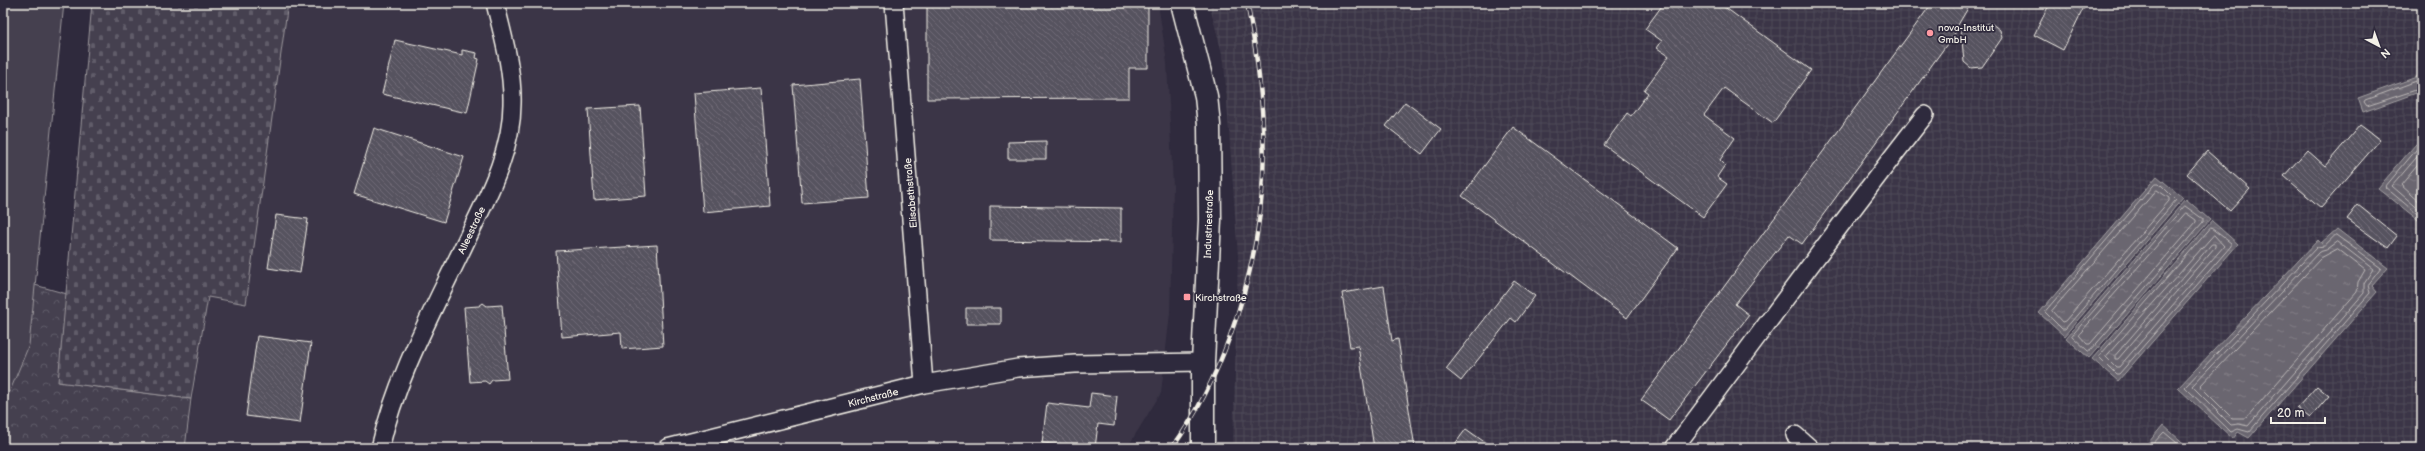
<svg xmlns="http://www.w3.org/2000/svg" width="2425" height="451" font-family="'Balsamiq Sans',sans-serif">
  <style>
    .built { fill: #3b3647 }
    .industrial { fill: url(#industrial-grid) }
    .forest { fill: url(#forest-crowns); stroke: #9c989c }
    .cemetery { fill: url(#cemetery-stones); stroke: #9c989c }
    .park { fill: #454050; stroke: #9c989c }
    .water { fill: url(#water-ripples); stroke: #a19ea0 }
    .lines { fill: none; stroke-linecap: round; stroke-linejoin: round }
    .shore { stroke: #bdb9b8; stroke-width: 1 }
    .building { fill: url(#building-back-hatch); stroke: #f4f1e8 }
    .street-casing { stroke: #f4f1e8; stroke-width: 20 }
    .secondary-casing { stroke: #f4f1e8; stroke-width: 25 }
    .street { stroke: #2f2a3d; stroke-width: 17 }
    .secondary { stroke: #2f2a3d; stroke-width: 22 }
    .rail-casing { stroke: #f4f1e8; stroke-width: 4.5 }
    .rail { stroke: #2f2a3d; stroke-width: 3; stroke-dasharray: 9; stroke-linecap: butt }
    .poi-dot { fill: #ff9aa2; stroke: #2f2a3d; stroke-width: 1.5 }
    .labels { text-anchor: middle; stroke-width: 3.5; stroke-linejoin: round; paint-order: stroke }
    .poi-label { font-size: 10px; fill: #f4f1e8; stroke: #2f2a3d; text-anchor: start }
    .street-label { font-size: 10px; fill: #f4f1e8; stroke: #2f2a3d }
  </style>
  <defs>
    <pattern id="industrial-grid" width="8" height="8" patternUnits="userSpaceOnUse"><rect width="8" height="8" fill="#3b3647"/><path d="M0 4h8M4 0v8" fill="none" stroke="#4e4a59"/></pattern>
    <pattern id="forest-crowns" width="20" height="18" patternUnits="userSpaceOnUse"><rect width="20" height="18" fill="#454050"/><path d="M2 6a3 3 0 1 1 6 0M12 15a3 3 0 1 1 6 0" fill="none" stroke="#605c69"/></pattern>
    <pattern id="cemetery-stones" width="16" height="16" patternUnits="userSpaceOnUse"><rect width="16" height="16" fill="#454050"/><path d="M2 7V4a2 2 0 0 1 4 0v3zM10 15v-3a2 2 0 0 1 4 0v3z" fill="#605c69"/></pattern>
    <pattern id="water-ripples" width="26" height="14" patternUnits="userSpaceOnUse"><rect width="26" height="14" fill="#6a6670"/><path d="M2 4q2-2 4 0t4 0M15 11q2-2 4 0t4 0" fill="none" stroke="#807c84"/></pattern>
    <pattern id="building-back-hatch" width="6" height="6" patternUnits="userSpaceOnUse"><rect width="6" height="6" fill="#56525f"/><path d="M-1 5l2 2M0 0l6 6M5-1l2 2" fill="none" stroke="#6f6b76"/></pattern>
  </defs>
  <rect width="100%" height="100%" fill="#2f2a3d"/>
  <filter id="ink" filterUnits="userSpaceOnUse"><feTurbulence type="fractalNoise" baseFrequency=".025" numOctaves="2"/><feDisplacementMap in="SourceGraphic" scale="8" xChannelSelector="R" yChannelSelector="G"/><feConvolveMatrix kernelMatrix="1 2 1 2 8 2 1 2 1" color-interpolation-filters="sRGB"/></filter>
  <g filter="url(#ink)">
    <!-- built -->
    <path class="built" d="M288,3H1158L1167,63L1173,187L1170,313L1161,393L1127,448H185L208,297L246,303Z"/>
    <!-- industrial -->
    <path class="industrial" d="M1209,3H2422V448H1233L1238,256L1224,61Z"/>
    <!-- forest -->
    <path class="forest" d="M3,276L67,294L59,382L191,399L185,448H3Z"/>
    <!-- cemetery -->
    <path class="cemetery" d="M92,3H288L246,304L208,297L191,399L58,382Z"/>
    <!-- park -->
    <path class="park" d="M3,3H64L29,345L3,408Z"/>
    <!-- water -->
    <path class="water" d="M2422,75V91L2363,112L2358,98Z
      M2422,137V223L2378,188Z
      M2157,176L2183,198L2064,336L2039,313Z
      M2186,199L2210,220L2089,358L2066,338Z
      M2212,221L2238,244L2118,381L2092,359Z
      M2337,229L2388,268L2372,286L2377,292L2249,438L2238,432L2233,439L2178,388L2318,240L2321,243Z
      M2163,425L2189,448H2144Z"/>
    <g class="lines">
      <!-- shore -->
      <path class="shore" d="M2422,79L2365,100L2364,102L2367,106L2422,88
        M2422,143L2385,187L2422,218
        M2422,151L2392,186L2422,212
        M2422,160L2401,185L2422,204
        M2156,183H2159L2176,200L2065,329H2062L2045,312Z
        M2157,190L2169,198V201L2065,321L2062,322L2052,311Z
        M2185,206L2203,219V222L2090,351H2088L2072,336Z
        M2186,213L2196,220V222L2090,344H2087L2079,335Z
        M2211,228L2231,243V246L2119,374H2116L2099,357Z
        M2214,235L2224,246L2119,367H2116L2106,357Z
        M2336,235L2381,268L2368,285L2370,293L2249,432L2238,429L2231,432L2185,387L2317,247L2324,246Z
        M2338,242L2373,269L2364,283V293L2248,426L2239,424L2231,425L2192,386L2319,252L2326,250Z
        M2212,244H2215V247L2118,359H2115V356Z
        M2338,249L2365,270L2358,282L2357,292L2246,418H2232L2200,386L2321,258Z
        M2149,448L2164,432L2183,448"/>
    </g>
    <!-- building -->
    <path class="building" d="M927,3H1148V68H1129V98L927,99Z
      M1664,3H1719L1811,70L1773,123L1724,88L1704,115L1735,138L1720,160L1725,165L1717,177L1727,184L1703,217L1604,145L1627,113L1631,116L1648,93L1644,90L1669,56L1657,48L1662,41L1645,29Z
      M1932,3H1971L1955,30L1958,29L1802,244L1789,235L1735,304L1749,315L1669,420L1641,400Z
      M2050,3H2086L2063,50L2034,35Z
      M1991,23L2000,30L2002,38L1982,67L1971,68L1964,62L1961,29Z
      M395,40L462,55V50L477,53L476,58L479,59L467,113L382,94Z
      M860,79L869,198L802,203L793,85Z
      M761,88L770,206L703,212L694,93Z
      M1405,102L1441,129L1422,154L1386,126Z
      M640,106L646,196L594,200L588,109Z
      M2360,125L2380,140L2321,208L2284,176L2307,150L2325,166Z
      M1513,127L1678,248L1627,318L1462,196Z
      M374,128L464,157L444,222L354,194Z
      M1046,141V159H1008V142Z
      M2207,151L2250,189L2230,211L2187,174Z
      M2358,205L2397,236L2388,248L2347,219Z
      M990,206L1121,208V242L990,240Z
      M276,215L308,219L300,273L268,268Z
      M657,245L663,346L622,349L621,332L562,337L556,251Z
      M1514,281L1535,296L1516,322L1511,318L1461,381L1446,369Z
      M1384,286L1392,341L1398,339L1415,448H1374L1358,346L1350,347L1342,293Z
      M483,303L487,306L502,305L508,379L492,380L489,384L485,381L470,382L464,307L479,306Z
      M966,308H1001V324H966Z
      M257,336L311,343L300,423L246,416Z
      M2317,386L2329,396L2310,418L2297,408Z
      M1091,393L1117,396L1114,426L1098,424L1095,448L1042,443L1047,403L1089,408Z
      M1466,429L1493,448H1452Z"/>
    <g class="lines">
      <defs>
        <path id="street" d="M894,3L924,384
          M1795,435L1810,448
          M380,448C397,375 434,309 466,241C486,199 512,153 512,104C513,70 503,36 495,3
          M667,448L924,384L1018,368L1075,364L1203,362
          M1674,448C1758,337 1839,224 1925,115"/>
        <path id="secondary" d="M1182,3L1206,96L1209,125L1210,220L1203,362V448"/>
      </defs>
      <!-- street casing -->
      <use href="#street" class="street-casing"/>
      <!-- secondary casing -->
      <use href="#secondary" class="secondary-casing"/>
      <!-- street -->
      <use href="#street" class="street"/>
      <!-- secondary -->
      <use href="#secondary" class="secondary"/>
      <defs>
        <path id="rail" d="M1172,448C1197,414 1216,375 1230,336C1272,222 1271,120 1247,3"/>
      </defs>
      <!-- rail casing -->
      <use href="#rail" class="rail-casing"/>
      <!-- rail -->
      <use href="#rail" class="rail"/>
    </g>
  </g>
  <!-- markers -->
  <g class="poi-dot">
    <circle cx="1930" cy="33" r="4"/>
    <rect x="1183" y="293" width="8" height="8" rx="2"/>
  </g>
  <g class="labels">
    <!-- poi labels -->
    <g class="poi-label">
      <text x="1938" y="31">nova-Institut<tspan x="1938" dy="12">GmbH</tspan></text>
      <text x="1195" y="301">Kirchstraße</text>
    </g>
    <!-- street labels -->
    <g class="street-label">
      <text transform="translate(910 193) rotate(-95)" y="4">Elisabethstraße</text>
      <text transform="translate(1208 224) rotate(-88)" y="4">Industriestraße</text>
      <text transform="translate(471 230) rotate(-65)" y="4">Alleestraße</text>
      <text transform="translate(873 397) rotate(-14)" y="4">Kirchstraße</text>
    </g>
  </g>
  <!-- margin -->
  <rect width="2425" height="451" fill="none" stroke="#2f2a3d" stroke-width="16"/>
  <rect x="8" y="8" width="2409" height="435" fill="none" stroke="#f4f1e8" stroke-width="1.5" filter="url(#ink)"/>
  <!-- north arrow -->
  <g transform="translate(2379 46) rotate(139)" stroke="#2f2a3d" stroke-width="3" paint-order="stroke">
  <path d="M0-3L7 15L0 10L-7 15Z" fill="#f4f1e8"/>
  <text y="-6" font-size="11" font-weight="bold" text-anchor="middle" fill="#f4f1e8">N</text>
  </g>
  <!-- scale -->
  <path d="M2271 417v6h54v-6" fill="none" stroke="#f4f1e8" stroke-width="2"/>
  <text x="2277" y="417" font-size="12" fill="#f4f1e8" stroke="#2f2a3d" stroke-width="3" paint-order="stroke">20 m</text>
</svg>
